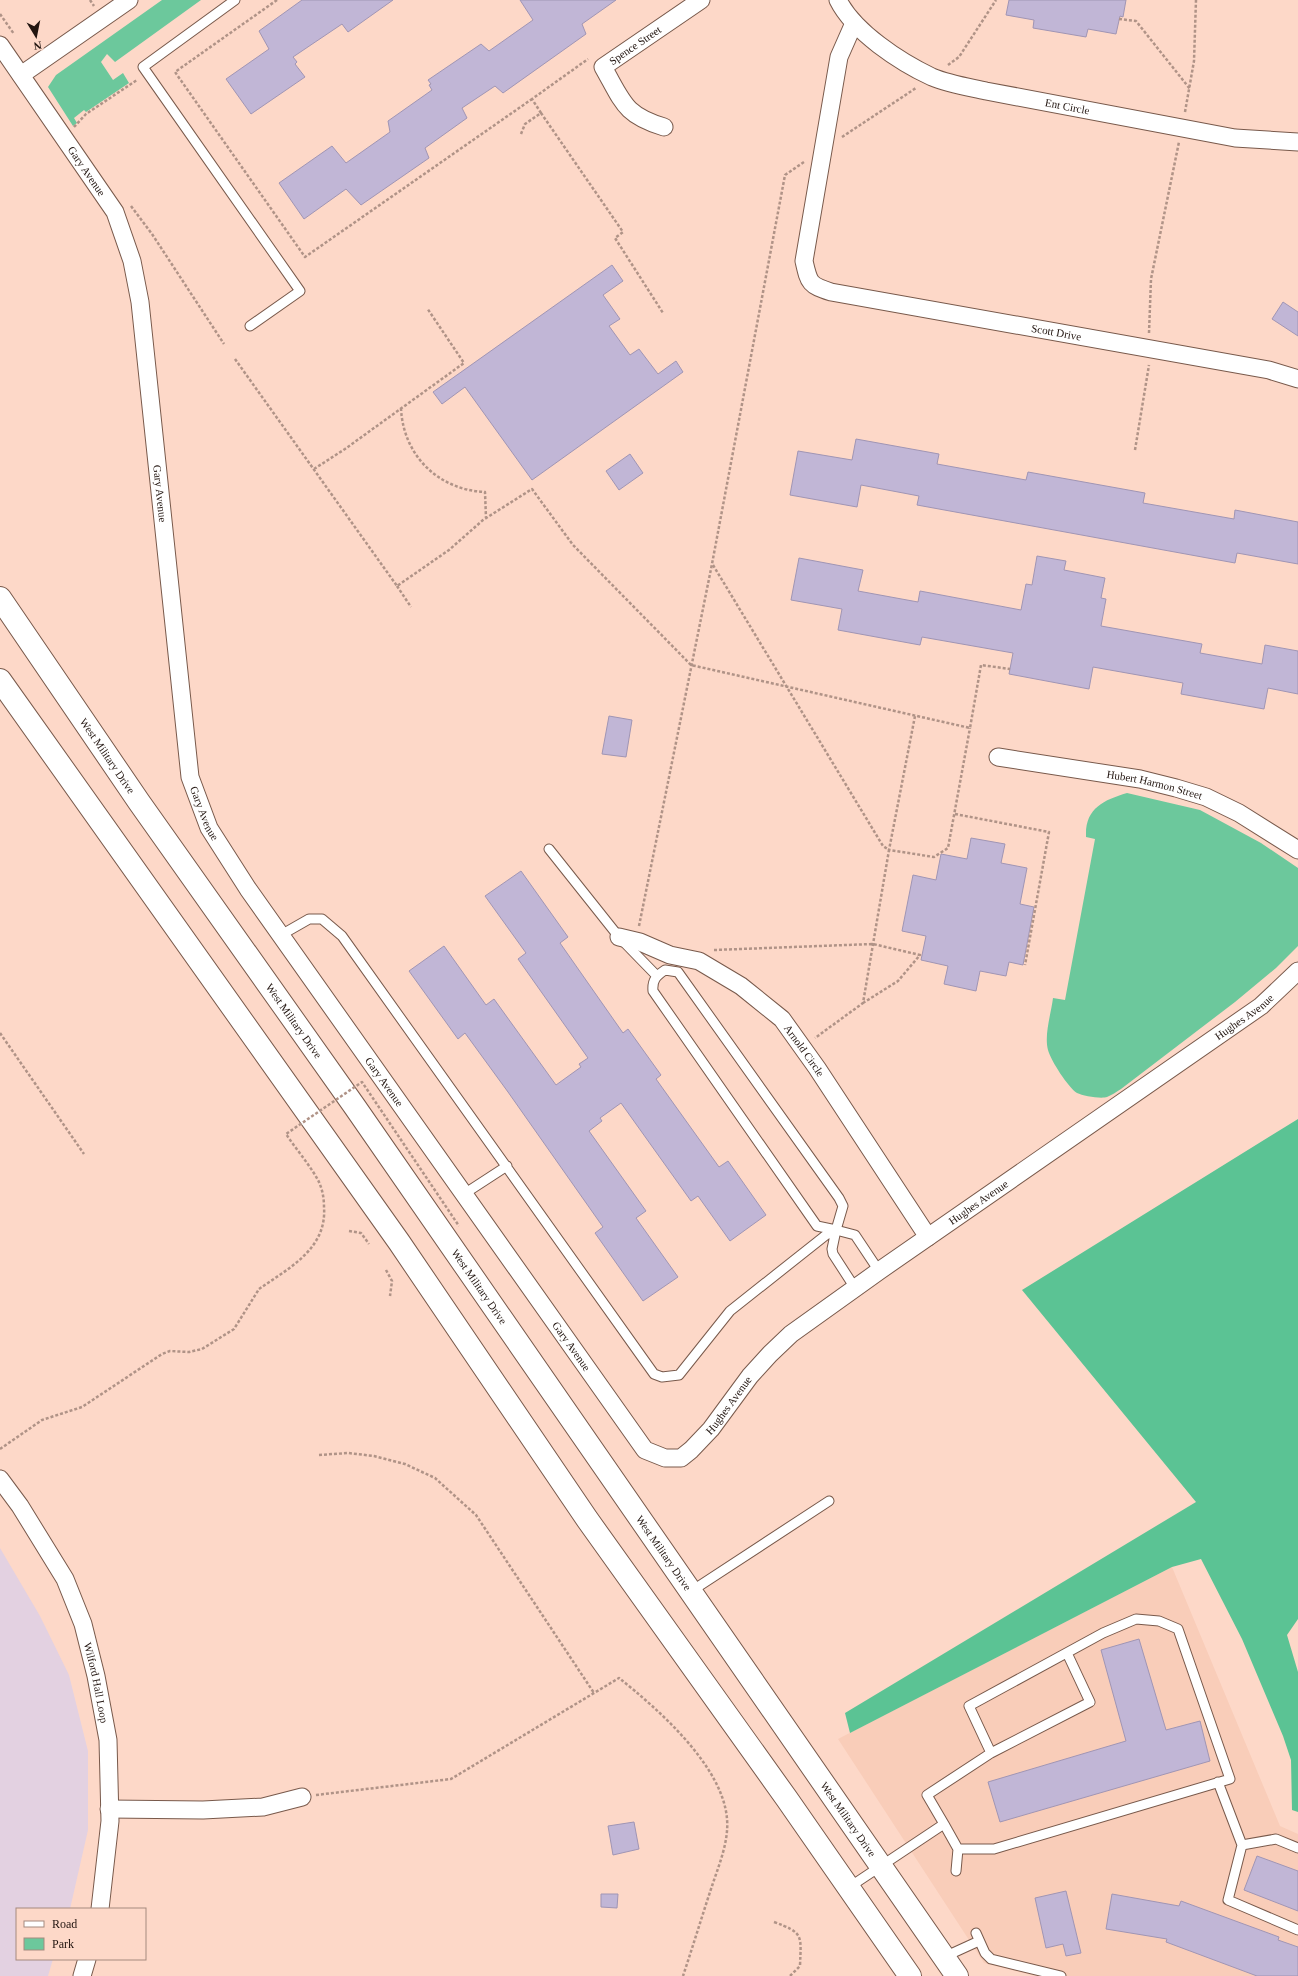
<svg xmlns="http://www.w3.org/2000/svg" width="1298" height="1976" font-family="Georgia,serif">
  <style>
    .built { fill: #f9cdb9 }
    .medical { fill: #e3d1e1 }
    .green { fill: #6cc89c }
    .forest { fill: #5bc394 }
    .building { fill: #c1b6d6; stroke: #a095b4 }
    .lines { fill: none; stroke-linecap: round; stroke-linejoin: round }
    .service-casing { stroke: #78594b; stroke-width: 11 }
    .minor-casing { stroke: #78594b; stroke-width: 19 }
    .primary-casing { stroke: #78594b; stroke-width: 24 }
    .path { stroke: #b09387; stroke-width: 2.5; stroke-dasharray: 3 2; stroke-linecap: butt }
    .service { stroke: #fff; stroke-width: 9 }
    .minor { stroke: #fff; stroke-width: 17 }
    .primary { stroke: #fff; stroke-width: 22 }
    .path-bridge { stroke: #b09387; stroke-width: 2.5; stroke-dasharray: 3 2; stroke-linecap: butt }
    .labels { text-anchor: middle; stroke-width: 3.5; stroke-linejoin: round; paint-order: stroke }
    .street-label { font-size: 11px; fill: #221510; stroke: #fdd8c8 }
  </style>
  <rect width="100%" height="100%" fill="#fdd8c8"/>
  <!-- built -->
  <path class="built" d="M1172,1567L1280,1826L1298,1834V1976H1035L984,1963L838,1739Z"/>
  <!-- medical -->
  <path class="medical" d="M0,1548L40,1616L69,1675L88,1751V1830L70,1909H17V1959H53L48,1976H0Z"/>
  <!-- green -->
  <path class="green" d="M162,0H201L115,62L107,54L101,62L113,80L123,73L129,83L86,112L84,110L74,118L77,123L73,126L48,87L56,75Z
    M1127,793L1200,810L1261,843L1298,868V946L1276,968L1235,1002L1121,1089C1116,1092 1112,1095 1107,1097C1101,1099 1083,1096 1077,1093C1068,1087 1051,1061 1048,1050C1044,1035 1051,1014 1053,998L1065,1000L1095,839L1086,837V834C1086,808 1104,800 1127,793Z"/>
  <!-- forest -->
  <path class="forest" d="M1298,1119V1619L1287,1635L1298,1672V1812L1292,1810L1291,1760L1283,1736L1242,1639L1201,1559L1172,1567L850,1733L845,1713L1196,1502L1022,1290Z"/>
  <!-- building -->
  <path class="building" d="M302,0H393L348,32L342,24L293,57L297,62L295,64L305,77L251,114L226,79L269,49L259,31Z
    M520,0H616L582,24L586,34L503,93L495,86L462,108L467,118L425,148L429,158L361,205L346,189L304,219L279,183L332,146L346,163L390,132L388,121L432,90L429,85L431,84L428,80L481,44L489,51L533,20Z
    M1009,0H1126L1123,17L1120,16L1116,34L1088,29L1086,37L1033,28L1034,20L1006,15Z
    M612,265L623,281L603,295L620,319L609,326L630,355L639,349L658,374L676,361L683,372L532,480L465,387L442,404L433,392Z
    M1283,302L1298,312V336L1272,319Z
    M856,439L939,454L937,464L1026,480L1028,472L1145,493L1143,503L1234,519L1235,510L1298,522V564L1237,553L1235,563L917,505L919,496L861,485L857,507L790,495L798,451L852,460Z
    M630,454L643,473L619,490L606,471Z
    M1037,556L1066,561L1064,570L1105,578L1101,598L1106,599L1101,626L1202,644L1200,653L1262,664L1265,645L1298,651V694L1268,688L1264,709L1181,694L1183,683L1093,667L1089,689L1009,674L1013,653L922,637L920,645L838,630L842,609L791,600L799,558L863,570L858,591L918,602L920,591L1021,610L1026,584L1032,585Z
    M609,716L632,720L626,757L602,754Z
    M971,838L1005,844L1001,863L1027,868L1020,904L1034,907L1023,965L1009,962L1006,976L980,971L976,991L944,984L948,966L921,960L926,936L902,931L913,875L936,880L941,854L967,859Z
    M521,871L568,937L560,943L623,1033L628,1029L661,1075L656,1079L719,1167L728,1161L766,1215L730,1241L698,1196L691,1201L621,1103L600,1118L602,1121L589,1131L646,1211L636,1218L678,1277L643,1301L595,1233L603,1227L508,1092L465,1033L458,1039L409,971L444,946L486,1005L494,999L556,1085L581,1067L579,1064L588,1058L518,959L526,953L485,896Z
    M1139,1639L1166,1730L1200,1721L1210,1761L1000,1822L988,1782L1126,1741L1101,1650Z
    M634,1822L639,1849L613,1855L608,1826Z
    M1257,1856L1298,1871V1911L1244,1890Z
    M1066,1891L1081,1953L1066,1956L1063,1944L1046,1948L1035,1898Z
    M601,1894H618L617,1908L601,1907Z
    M1112,1894L1179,1906L1181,1901L1279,1937L1278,1940L1298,1947V1976H1257L1166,1942L1167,1939L1106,1929Z"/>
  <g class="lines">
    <defs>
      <path id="service" d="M235,0L143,67L300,291L250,326
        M549,849L619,937L656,975
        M281,935L309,919H322L342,936L654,1374L662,1377L679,1375L730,1311L826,1235L836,1230L843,1206L839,1198L678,972L665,970C656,976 652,980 653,991L817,1226L836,1230
        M464,1194L507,1166
        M855,1288L833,1254L832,1249L836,1230L855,1235L879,1271
        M690,1592L829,1501
        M991,1753L1090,1702L1067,1653
        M1218,1782L1242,1845L1228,1900L1298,1930
        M1242,1845L1276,1839L1298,1848
        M956,1871L958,1849
        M848,1888L944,1824L958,1849H994L1230,1779L1178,1629L1159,1621L1136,1619L1103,1633L969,1706L991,1753L927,1795L944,1824
        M976,1933L985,1953L991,1959L1061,1976
        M944,1957L979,1941"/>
      <g id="minor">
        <path id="s1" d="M838,0C854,32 900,62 932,77C949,84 968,87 986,91L1235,138L1298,142"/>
        <path id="s2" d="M854,23L839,57L804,261C809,283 809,285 831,292L1269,370L1298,379"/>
        <path id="s3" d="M0,45L115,212L132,261L140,302L190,777L209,828L248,889L645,1450L665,1458H681L691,1450L711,1429L750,1376L770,1354L791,1334L879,1271L1261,1006L1298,971"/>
        <path d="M21,75L129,0"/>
        <path id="s4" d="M664,127C624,115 623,102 603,67L701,0"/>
        <path id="s5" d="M998,757L1140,779L1176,788L1206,797L1239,813L1298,850"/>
        <path id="s6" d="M619,937L640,942L670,955L699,961L741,986L782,1019L817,1068L928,1237"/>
        <path id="s7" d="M0,1479L20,1506L65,1579L83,1624L96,1676L108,1740L110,1821L100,1909"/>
        <path d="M109,1809L203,1810L263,1807L302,1797"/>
        <path d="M82,1976L87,1959"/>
      </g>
      <g id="primary">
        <path id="s8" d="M0,598L139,802L355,1107L957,1976"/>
        <path d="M0,680L399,1242L587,1519L787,1799L910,1976"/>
      </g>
    </defs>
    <!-- service casing -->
    <use href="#service" class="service-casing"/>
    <!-- minor casing -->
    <use href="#minor" class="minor-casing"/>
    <!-- primary casing -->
    <use href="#primary" class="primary-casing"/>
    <!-- path -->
    <path class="path" d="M90,0L94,6
      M277,0L175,72L305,257L532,99
      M0,14L14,34
      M1119,19L1136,21L1190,89
      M948,65L959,57L996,0
      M1185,112L1194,61L1196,0
      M541,113L532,99L588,59
      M74,127L86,114L137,80
      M521,134L525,124L541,113L623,232L615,238L663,313
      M842,137L916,88
      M131,206L152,234L224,344
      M1149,333L1151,279L1179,142
      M235,359L397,586L449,550L483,520L532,489L573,545L691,665L970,728L981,665L1010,669
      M401,408C403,455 438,490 485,492L486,518
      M1135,450L1149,365
      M314,469L345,449L464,363L427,308
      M713,565L883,846L889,850L863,1003L815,1038
      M397,586L411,607
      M915,716L889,850L934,857L948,848L970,728
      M955,814L1049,832L1025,965
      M639,926L712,564L785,175L804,162
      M714,950L873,944L920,955L898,981L863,1003
      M0,1033L84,1154
      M349,1231L361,1233L369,1244
      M386,1270L392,1281L390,1296
      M0,1449L42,1420L82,1407L162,1354L170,1351L189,1352L202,1349L234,1329L259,1289
      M319,1455L348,1453L374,1456L405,1464L435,1478L476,1515L594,1693
      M316,1795L451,1779L619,1678C658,1709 723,1766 727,1819C729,1841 719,1865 712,1886C702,1916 693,1946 683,1976
      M774,1922C804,1933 801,1935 800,1966L790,1976"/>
    <!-- service -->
    <use href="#service" class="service"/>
    <!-- minor -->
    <use href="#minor" class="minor"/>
    <!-- primary -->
    <use href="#primary" class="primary"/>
    <!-- path-bridge -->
    <path class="path-bridge" d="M259,1289C289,1268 327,1249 324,1207C324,1197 322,1188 318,1180C309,1164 296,1149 286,1134L362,1082L459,1226"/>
  </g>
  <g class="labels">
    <!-- street labels -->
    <g class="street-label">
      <text dy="4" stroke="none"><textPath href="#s4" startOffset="128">Spence Street</textPath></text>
      <text dy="4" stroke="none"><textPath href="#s1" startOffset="262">Ent Circle</textPath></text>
      <text dy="4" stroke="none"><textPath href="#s3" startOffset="153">Gary Avenue</textPath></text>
      <text dy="4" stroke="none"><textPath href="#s2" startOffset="518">Scott Drive</textPath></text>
      <text dy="4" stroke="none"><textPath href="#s3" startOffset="489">Gary Avenue</textPath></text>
      <text dy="4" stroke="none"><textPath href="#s8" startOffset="191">West Military Drive</textPath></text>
      <text dy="4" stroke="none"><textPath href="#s5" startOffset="159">Hubert Harmon Street</textPath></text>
      <text dy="4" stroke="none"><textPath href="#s3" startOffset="813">Gary Avenue</textPath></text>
      <text dy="4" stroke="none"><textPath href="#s3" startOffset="2345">Hughes Avenue</textPath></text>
      <text dy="4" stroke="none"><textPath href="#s8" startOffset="515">West Military Drive</textPath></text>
      <text dy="4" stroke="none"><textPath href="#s6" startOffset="224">Arnold Circle</textPath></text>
      <text dy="4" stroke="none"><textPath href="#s3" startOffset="1137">Gary Avenue</textPath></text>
      <text dy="4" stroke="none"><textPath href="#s3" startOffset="2021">Hughes Avenue</textPath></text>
      <text dy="4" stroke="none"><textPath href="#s8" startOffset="839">West Military Drive</textPath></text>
      <text dy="4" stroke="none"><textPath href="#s3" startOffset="1461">Gary Avenue</textPath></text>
      <text dy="4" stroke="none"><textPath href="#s3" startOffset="1697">Hughes Avenue</textPath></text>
      <text dy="4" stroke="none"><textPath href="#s8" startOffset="1163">West Military Drive</textPath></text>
      <text dy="4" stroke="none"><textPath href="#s7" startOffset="228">Wilford Hall Loop</textPath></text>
      <text dy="4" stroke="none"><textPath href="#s8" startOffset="1487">West Military Drive</textPath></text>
    </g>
  </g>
  <!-- legend -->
  <rect x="16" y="1908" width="130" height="52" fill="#fdd8c8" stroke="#a58a7e"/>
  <rect x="24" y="1921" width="20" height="6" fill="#ffffff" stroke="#a58a7e"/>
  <text x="52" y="1928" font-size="12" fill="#221510">Road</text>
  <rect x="24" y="1938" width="20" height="12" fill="#6cc89c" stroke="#a58a7e"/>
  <text x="52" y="1948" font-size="12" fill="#221510">Park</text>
  <!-- north arrow -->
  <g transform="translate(36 36) rotate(170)" stroke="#fdd8c8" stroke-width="3" paint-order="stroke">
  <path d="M0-3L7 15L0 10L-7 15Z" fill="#221510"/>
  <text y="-6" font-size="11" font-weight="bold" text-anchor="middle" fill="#221510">N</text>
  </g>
</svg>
